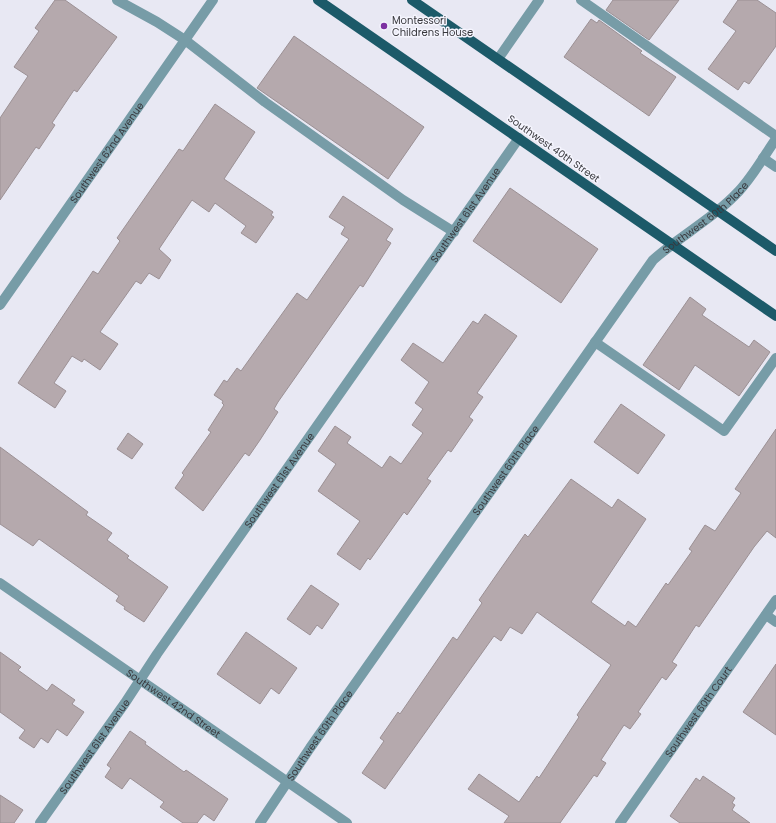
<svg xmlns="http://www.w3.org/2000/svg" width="776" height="823" font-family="Poppins,sans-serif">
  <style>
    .building { fill: #b5a9ad; stroke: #9b9094 }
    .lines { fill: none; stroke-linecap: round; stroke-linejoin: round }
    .minor { stroke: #779ca7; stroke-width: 10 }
    .major { stroke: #1c5a69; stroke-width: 10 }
    .poi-dot { fill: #7d31a2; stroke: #f5f5fe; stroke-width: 1.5 }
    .labels { text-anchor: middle; stroke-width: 3; stroke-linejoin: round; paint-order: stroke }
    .poi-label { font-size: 10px; fill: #38383d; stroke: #f5f5fe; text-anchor: start }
    .street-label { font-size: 10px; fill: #38383d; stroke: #f5f5fe }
  </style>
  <rect width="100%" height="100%" fill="#e8e8f3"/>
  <!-- building -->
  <path class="building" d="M55,0H65L117,37L77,92L74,90L52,123L55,125L39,149L36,147L0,200V118L28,76L14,67L39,31L35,28Z
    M613,0H679L649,40L606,10Z
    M738,0H757L776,13V46L749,84L744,81L738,90L708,69L736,31L723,22Z
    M591,19L597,23L599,20L642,51L640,53L676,77L649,116L564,57Z
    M294,36L424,127L388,179L257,88Z
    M215,104L255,132L224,179L273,212L271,215L274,217L256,243L241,233L246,226L215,203L209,212L192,200L159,249L171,260L159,279L149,273L141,284L136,281L100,332L118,344L100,370L84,359L82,362L72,356L54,383L66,391L55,408L18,383L93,271L98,274L120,241L117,238L179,149L183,151Z
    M510,188L598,249L561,303L473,241Z
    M343,196L393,229L386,240L391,243L363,287L360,285L278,402L274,409L278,412L260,440L249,456L245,453L203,511L175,488L184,475L182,473L211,432L208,430L224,405L222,403L223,401L214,395L224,380L227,382L237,368L241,371L297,293L307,300L349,239L341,234L345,227L329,217Z
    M690,297L706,309L702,315L749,347L754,340L770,352L739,396L695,365L679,390L643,365Z
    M485,314L517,336L477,393L483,397L469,417L473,420L451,452L448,450L427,479L431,481L407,515L404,512L370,560L368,558L360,570L337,554L360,521L318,491L336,464L318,451L335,426L351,437L347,443L382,468L390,456L401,464L423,433L412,425L423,409L415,403L429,382L401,360L413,343L443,363L473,321L478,324Z
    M621,404L665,435L638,474L594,442Z
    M776,429V538L767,531L754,547L699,627L696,625L672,662L677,665L666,680L662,677L638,712L641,714L630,729L624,725L601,760L606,763L597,777L594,775L560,823H504L509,816L468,789L479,774L519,802L537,776L539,778L579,717L577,715L611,665L537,612L522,634L510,627L501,641L494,636L385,789L362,773L384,741L380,738L398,712L400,714L453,637L457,640L482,603L479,600L497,574L525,534L528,537L571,479L612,508L618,499L646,519L591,602L625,626L628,621L636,627L666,583L668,585L692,551L689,549L705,525L715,531L741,493L735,489Z
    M128,433L143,444L132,459L117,449Z
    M0,447L88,512L86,515L112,533L107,540L129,556L127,558L168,587L144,622L124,609L125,607L116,601L119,596L39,539L33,546L0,524Z
    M311,585L339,604L322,629L317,625L310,635L287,619Z
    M246,632L297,668L279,694L271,688L260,704L217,674Z
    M0,652L21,667L18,670L47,691L52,684L75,700L72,704L84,712L67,736L57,729L48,743L41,738L34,748L19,738L25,730L0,712Z
    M776,664V735L743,712Z
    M130,731L146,742L145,744L184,772L186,770L228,799L214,821L204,814L197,823H183L160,807L164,802L130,778L122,789L105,777L111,768L107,765Z
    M703,776L735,798L732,803L735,805L732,810L750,823H680L670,816L696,778L700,781Z
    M0,795L23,810L14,823H0Z"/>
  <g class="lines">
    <!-- minor -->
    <g class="minor">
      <path d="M117,0L157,22L185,40L265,102L403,200L454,232"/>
      <path d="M581,0L776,136"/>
      <path d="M498,59L539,0"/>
      <path d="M763,158L776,167"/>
      <path id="s1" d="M0,305L213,0"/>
      <path d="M595,342L724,431L776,358"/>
      <path id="s2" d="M0,583L347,823"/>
      <path d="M766,615L776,622"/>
      <path id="s3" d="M40,823L125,703L157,654L519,138"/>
      <path id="s4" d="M260,823L310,748L653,260C680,236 714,218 739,191C753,176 764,156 776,139"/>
      <path id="s5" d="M620,823L776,600"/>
    </g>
    <!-- major -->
    <path class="major" d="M318,0L776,316
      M412,0L776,251"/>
  </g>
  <!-- markers -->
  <circle class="poi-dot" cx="384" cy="26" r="4"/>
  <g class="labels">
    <!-- poi labels -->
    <g class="poi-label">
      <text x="392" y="24">Montessori<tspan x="392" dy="12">Childrens House</tspan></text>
    </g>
    <!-- street labels -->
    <g class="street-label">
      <text transform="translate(554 148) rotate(35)" y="4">Southwest 40th Street</text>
      <text dy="4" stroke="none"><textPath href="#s1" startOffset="186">Southwest 62nd Avenue</textPath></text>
      <text dy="4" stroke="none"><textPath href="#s3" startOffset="742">Southwest 61st Avenue</textPath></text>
      <text dy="4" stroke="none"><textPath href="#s4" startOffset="754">Southwest 60th Place</textPath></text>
      <text dy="4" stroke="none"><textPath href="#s4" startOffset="430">Southwest 60th Place</textPath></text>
      <text dy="4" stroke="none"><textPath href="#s3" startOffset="418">Southwest 61st Avenue</textPath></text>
      <text dy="4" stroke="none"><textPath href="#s2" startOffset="211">Southwest 42nd Street</textPath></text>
      <text dy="4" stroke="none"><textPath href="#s5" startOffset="136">Southwest 60th Court</textPath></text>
      <text dy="4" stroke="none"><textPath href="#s4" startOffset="106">Southwest 60th Place</textPath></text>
      <text dy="4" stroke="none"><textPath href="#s3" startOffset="94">Southwest 61st Avenue</textPath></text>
    </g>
  </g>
</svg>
